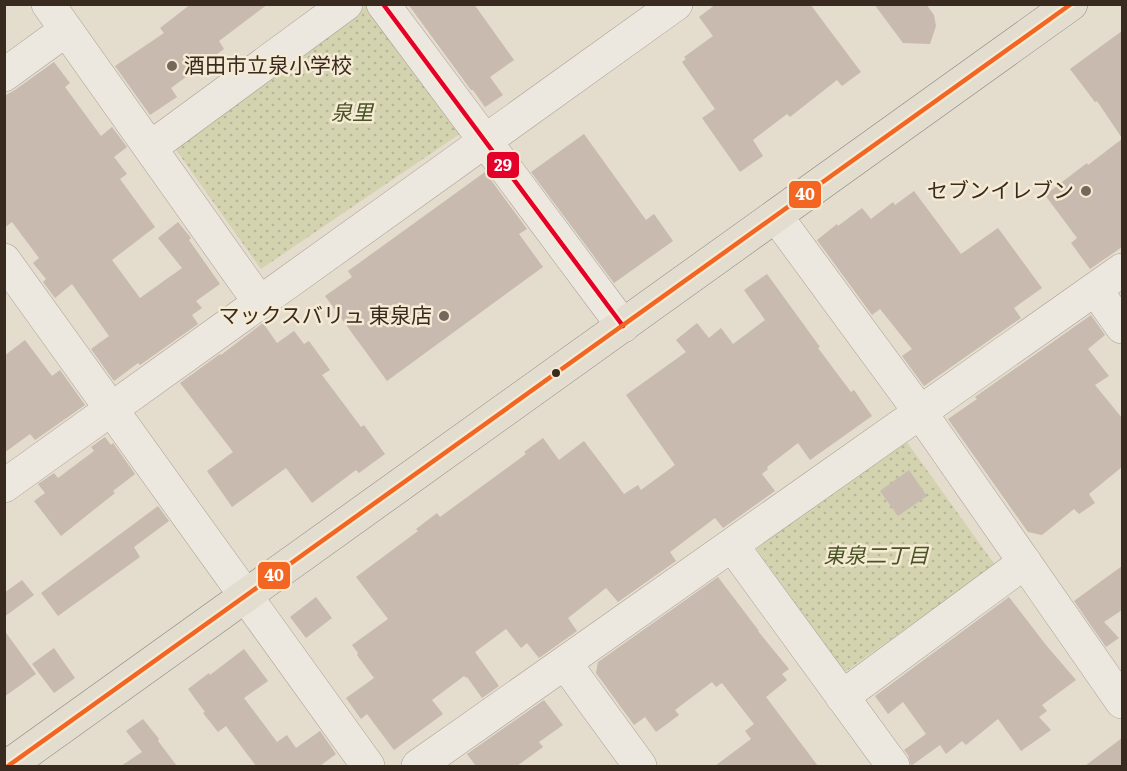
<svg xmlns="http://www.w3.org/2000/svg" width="1127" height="771" font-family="Literata,'Noto Sans JP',serif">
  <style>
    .grass { fill: url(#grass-dots) }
    .building { fill: #c8baae }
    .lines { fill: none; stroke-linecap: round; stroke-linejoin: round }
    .minor-casing { stroke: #a9a196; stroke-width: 34 }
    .major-casing { stroke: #8f877d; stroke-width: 34 }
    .minor { stroke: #ece7df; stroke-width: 33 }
    .major { stroke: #e3ddd0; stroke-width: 33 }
    .bus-1-casing { stroke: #f5ead3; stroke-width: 9 }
    .bus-2-casing { stroke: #f5ead3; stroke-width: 9 }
    .bus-1 { stroke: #e4002b; stroke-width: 4.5 }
    .bus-2 { stroke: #f26522; stroke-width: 4.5 }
    .poi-dot { fill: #74685b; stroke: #f5ead3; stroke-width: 2 }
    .bus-dot { fill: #382a1e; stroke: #f5ead3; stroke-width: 2 }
    .labels { text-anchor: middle; stroke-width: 5; stroke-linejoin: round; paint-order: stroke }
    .poi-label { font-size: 21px; fill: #382a1e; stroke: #f5ead3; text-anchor: end }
    .park-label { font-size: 21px; font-style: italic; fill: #495425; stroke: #f5ead3 }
    .line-badge { stroke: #f5ead3; stroke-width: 2 }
    .badge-label { font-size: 16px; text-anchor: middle; font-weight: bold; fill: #fff }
  </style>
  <defs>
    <pattern id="grass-dots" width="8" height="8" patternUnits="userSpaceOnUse" patternTransform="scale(1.5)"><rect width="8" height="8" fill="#d4d3b0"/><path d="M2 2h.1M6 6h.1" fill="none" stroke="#b7b597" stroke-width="1.8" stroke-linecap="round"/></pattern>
  </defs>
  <rect width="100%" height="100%" fill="#e4dccd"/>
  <!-- grass -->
  <path class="grass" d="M366,5H369L464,131L261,269L174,147Z
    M906,441L995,565L845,672L756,548Z"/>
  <!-- building -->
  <path class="building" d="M191,4H268L219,41L224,49L171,88L177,97L150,115L115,66L164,33L160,28Z
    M408,4H474L514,60L490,77L503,95L485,107L473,90H471Z
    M716,4H810L861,72L842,86L837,80L790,117L787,114L753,140L763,156L740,172L702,118L715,109L682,62L686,59L684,57L713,36L699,17Z
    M874,4H926L934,15L936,26L930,44L903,43Z
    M1122,31V138L1097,101L1095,102L1070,69Z
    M54,62L70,83L65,87L101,136L112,127L127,147L114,157L127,174L120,179L155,227L112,260L140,298L182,268L158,238L178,222L191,238L189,240L220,284L196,301L202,308L192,315L198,324L140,365L138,363L114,381L91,349L109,336L72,284L55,298L43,282L46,279L33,263L39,258L12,222L4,228V96L15,90Z
    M584,134L646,220L654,214L673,241L614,283L531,172Z
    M1122,139V247L1090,269L1071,243L1077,238L1045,195L1087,163L1088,165Z
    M485,172L527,229L519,234L543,267L387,381L325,296L352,277L348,271Z
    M914,191L961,254L998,228L1042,288L1014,308L1021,318L924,386L902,356L912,349L880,309L872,315L817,240L837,224L838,226L862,208L871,219L893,202L895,205Z
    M767,274L820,347L818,348L851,392L854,390L872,416L810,460L798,443L767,467L768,469L762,474L775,491L723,528L715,518L670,552L676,561L618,602L606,588L568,618L577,631L539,658L527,643L521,648L506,629L475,652L499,686L482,698L467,677L466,678L464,676L432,700L443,714L394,750L367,714L361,719L346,698L374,678L357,655L358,653L352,645L388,619L356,577L418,531L416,529L437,513L440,517L526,454L524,452L543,438L559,460L584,441L624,494L638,485L641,490L675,465L626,395L686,352L676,340L697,323L709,338L721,328L733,344L765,320L744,290Z
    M1091,315L1105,335L1088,349L1109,376L1095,385L1122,418V467L1089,494L1095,503L1079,514L1074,509L1042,535L1028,532L948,419L977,399L975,397Z
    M263,323L277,343L294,331L304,344L309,341L330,370L322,375L361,427L364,425L385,454L359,473L356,470L312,503L286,468L232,507L207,471L233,452L180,383L220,354L221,355Z
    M25,340L52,376L60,370L85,405L35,440L30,434L4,453V356Z
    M105,437L111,445L113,443L135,474L113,491L115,493L61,536L34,501L45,493L38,484L54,473L58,478L94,451L91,447Z
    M909,470L927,496L898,516L880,491Z
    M158,506L169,521L134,547L140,557L58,616L41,593Z
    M1122,566V610L1104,622L1119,638L1106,647L1074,601Z
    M718,577L759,631H758L789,669L782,674L787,680L766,697L818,766H715L751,739L745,731L754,724L722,683L716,687L712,682L675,710L679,715L656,732L645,717L634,725L596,673L598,662Z
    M22,580L34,595L4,617V593Z
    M316,597L332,618L306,638L290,617Z
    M1009,597L1046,645L1076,680L1042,705L1047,711L1039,717L1051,730L1021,751L998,719L966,745L962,741L946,754L940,745L911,766L908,755L904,750L926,734L903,702L888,714L875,696Z
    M4,630L36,674L4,697Z
    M54,648L75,678L54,693L32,664Z
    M244,649L268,681L244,698L277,742L287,735L296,748L320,731L336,754L320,766H256L226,726L218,732L203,713L205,712L188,689L209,673L210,675Z
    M544,700L563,725L539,742L543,747L517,766H476L467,754Z
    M143,719L159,739L158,741L177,766H121L142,752L126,731Z
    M1122,738V766H1085Z"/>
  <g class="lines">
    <defs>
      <path id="minor" d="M48,4L260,303
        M383,4L623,326
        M4,75L66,30
        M150,148L346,4
        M776,216L920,412L1122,702
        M4,260L368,766
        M1095,289L1122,270
        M4,486L676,4
        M732,545L893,766
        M565,663L640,766
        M842,697L1025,562
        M418,766L1095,289L1122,327"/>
      <path id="major" d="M8,766L1071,4"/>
    </defs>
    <!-- minor casing -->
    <use href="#minor" class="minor-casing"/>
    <!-- major casing -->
    <use href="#major" class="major-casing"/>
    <!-- minor -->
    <use href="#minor" class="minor"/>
    <!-- major -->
    <use href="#major" class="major"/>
    <defs>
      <path id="bus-1" d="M383,4L623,326"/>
      <path id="bus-2" d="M8,766L1071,4"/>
    </defs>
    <!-- bus-1 casing -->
    <use href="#bus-1" class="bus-1-casing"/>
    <!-- bus-2 casing -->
    <use href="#bus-2" class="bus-2-casing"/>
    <!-- bus-1 -->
    <use href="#bus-1" class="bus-1"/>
    <!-- bus-2 -->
    <use href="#bus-2" class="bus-2"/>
  </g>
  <!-- markers -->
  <g class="poi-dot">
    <circle cx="172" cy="66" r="6"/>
    <circle cx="1086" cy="191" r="6"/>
    <circle cx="444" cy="316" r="6"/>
  </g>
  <circle class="bus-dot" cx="556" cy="373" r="5"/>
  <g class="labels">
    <!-- poi labels -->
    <g class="poi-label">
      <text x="184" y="73" text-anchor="start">酒田市立泉小学校</text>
      <text x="1074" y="198">セブンイレブン</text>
      <text x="432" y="323">マックスバリュ 東泉店</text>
    </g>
    <!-- park labels -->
    <g class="park-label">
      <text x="352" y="120">泉里</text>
      <text x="876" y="563">東泉二丁目</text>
    </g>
  </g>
  <g class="line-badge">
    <rect x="486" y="151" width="34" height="28" rx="6" fill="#e4002b"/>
    <rect x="788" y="180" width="34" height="29" rx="6" fill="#f26522"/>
    <rect x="257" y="561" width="34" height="29" rx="6" fill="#f26522"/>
  </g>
  <g class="badge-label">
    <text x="503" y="171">29</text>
    <text x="805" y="200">40</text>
    <text x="274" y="581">40</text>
  </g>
  <!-- border -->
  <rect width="1127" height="771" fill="none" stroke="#382a1e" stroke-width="12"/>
</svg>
